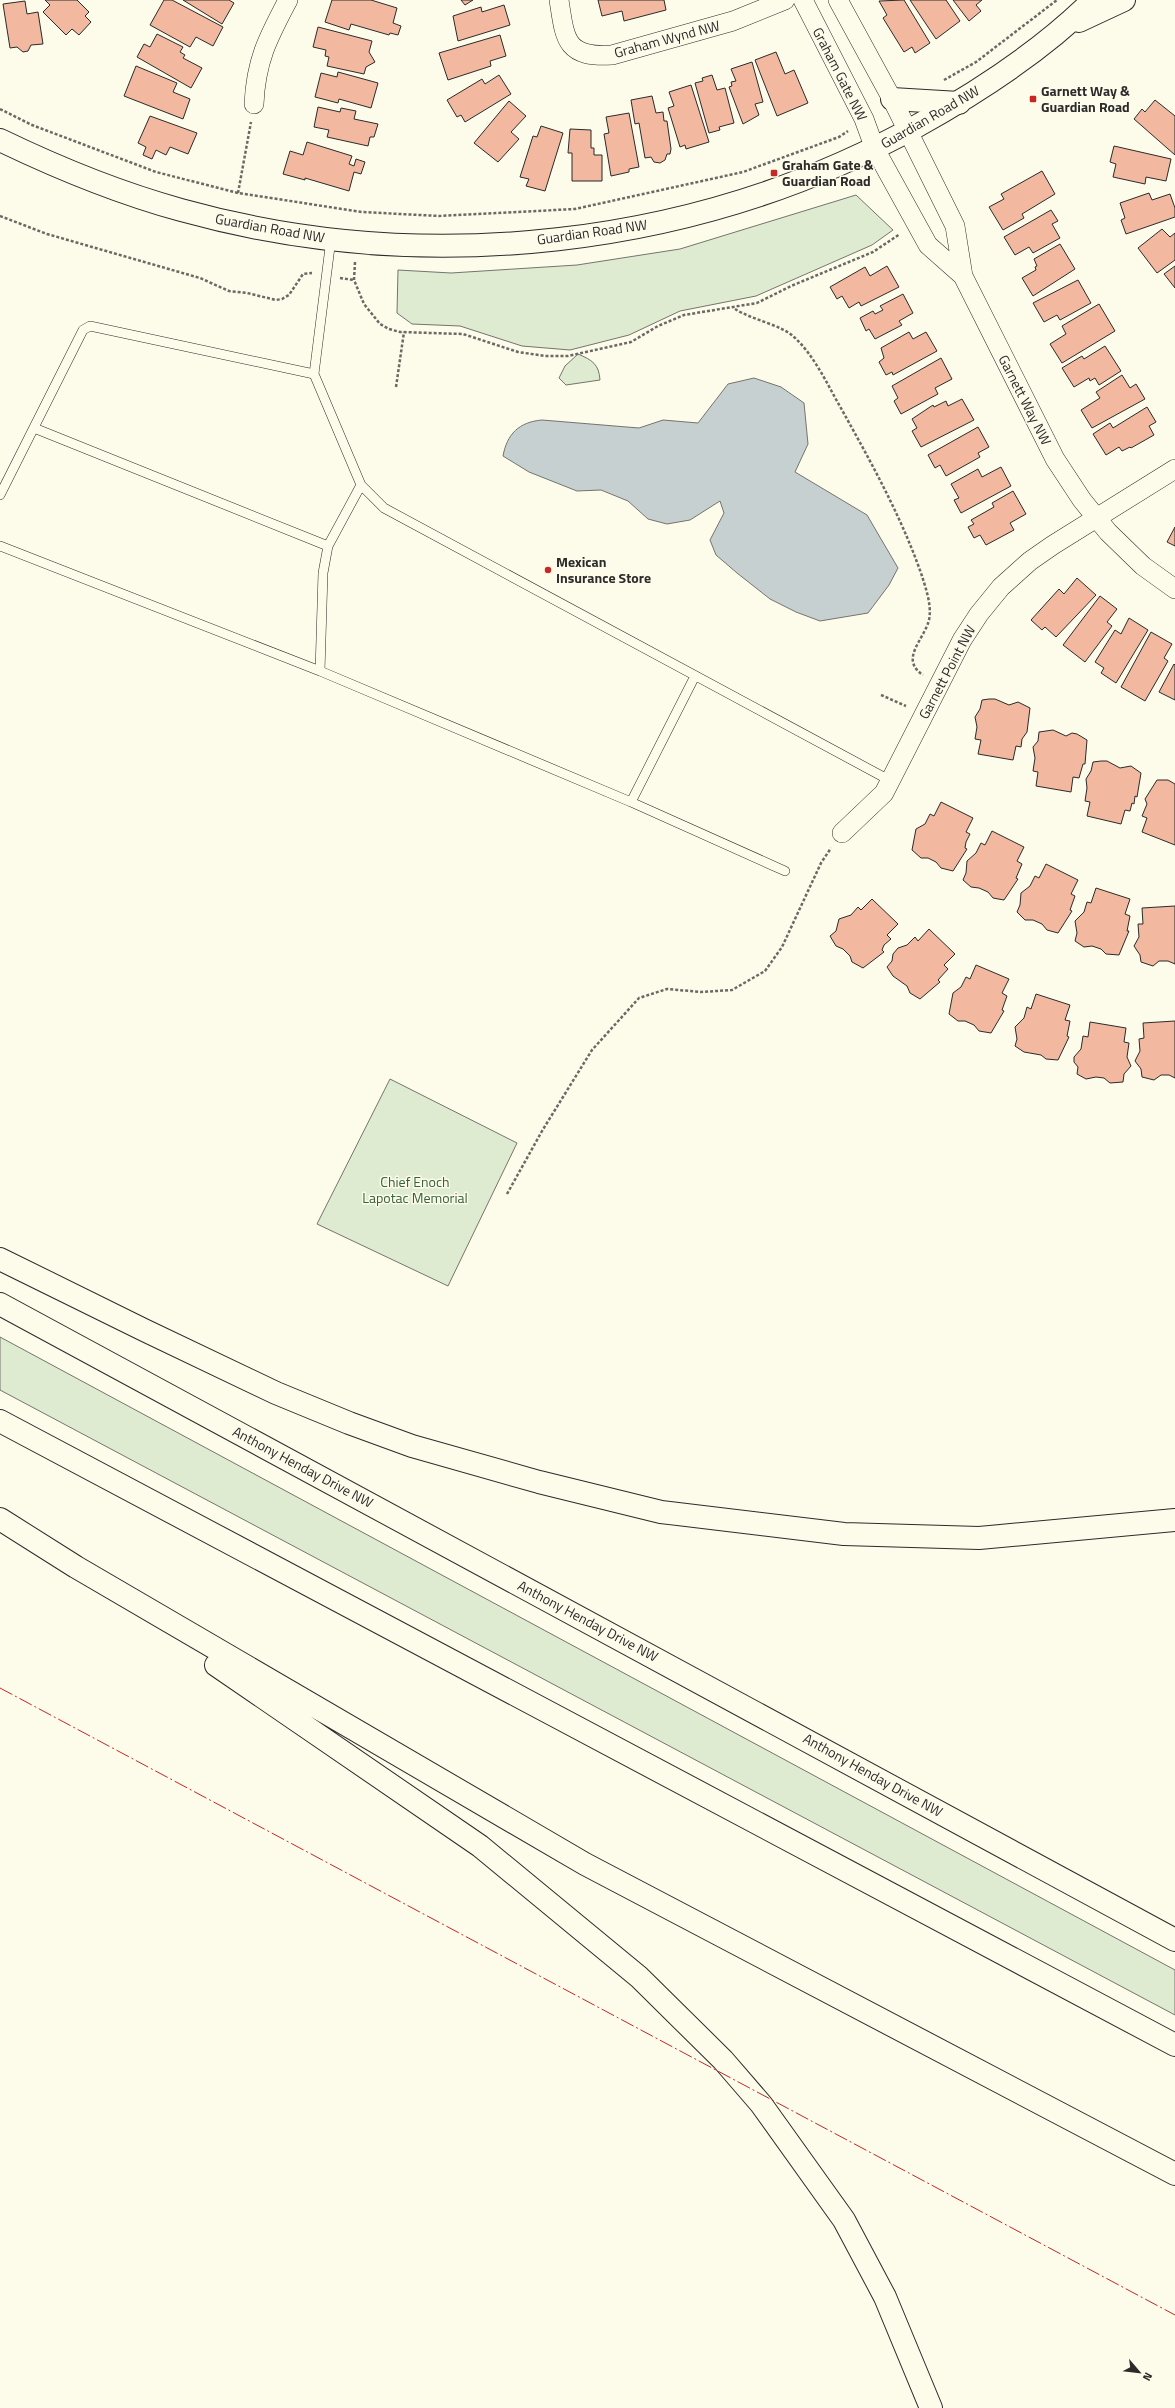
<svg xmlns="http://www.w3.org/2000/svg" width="1175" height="2408" font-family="'Titillium Web',sans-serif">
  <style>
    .green { fill: #deebd1; stroke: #74746e }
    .water { fill: #c7d0d0; stroke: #74746e }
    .building { fill: #f2b8a0; stroke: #2b2b2b }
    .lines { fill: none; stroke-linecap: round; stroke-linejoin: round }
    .service-casing { stroke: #2b2b2b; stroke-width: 10 }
    .minor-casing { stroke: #2b2b2b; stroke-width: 20 }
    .tertiary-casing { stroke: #2b2b2b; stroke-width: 24 }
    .secondary-casing { stroke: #2b2b2b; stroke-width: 24 }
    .motorway-casing { stroke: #2b2b2b; stroke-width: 24 }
    .path { stroke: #6a6964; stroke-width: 2.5; stroke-dasharray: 3 2; stroke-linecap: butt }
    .service { stroke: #fdfbea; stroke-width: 9 }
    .minor { stroke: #fdfbea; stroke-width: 19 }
    .tertiary { stroke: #fdfbea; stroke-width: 22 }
    .secondary { stroke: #fdfbea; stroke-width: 22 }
    .motorway { stroke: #fdfbea; stroke-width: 22 }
    .power { stroke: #c62828; stroke-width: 1; stroke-dasharray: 14 3 2 3; stroke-linecap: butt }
    .poi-dot { fill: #c62828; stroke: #fdfbea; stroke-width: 1.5 }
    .labels { text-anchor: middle; stroke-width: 3; stroke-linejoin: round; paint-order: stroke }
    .street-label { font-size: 14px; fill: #2b2b2b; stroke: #fdfbea }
    .poi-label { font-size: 14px; font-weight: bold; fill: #2b2b2b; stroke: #fdfbea; text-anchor: start }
    .park-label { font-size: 14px; fill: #34623c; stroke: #fdfbea }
  </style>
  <rect width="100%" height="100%" fill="#fdfbea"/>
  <!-- green -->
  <path class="green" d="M856,195L893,230L872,245L756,296L680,311L629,335L570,350L522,346L460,326L412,324L397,313L398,270L451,273L577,265L680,249Z
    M578,354C592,360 599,364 600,380L566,385L559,378L565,366Z
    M390,1079L517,1143L448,1286L317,1224Z
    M0,1337L1175,1970V2015L0,1390Z"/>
  <!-- water -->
  <path class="water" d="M754,378L781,387L804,403L808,444L795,472L867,515L898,568L889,585L868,613L820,621L796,612L770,599L737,573L716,555L710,540L724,513L720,501L690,520L667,524L648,519L628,501L601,490L577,491L529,472L503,456C507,434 519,422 542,420L639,428L663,420L698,423L728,384Z"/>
  <!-- building -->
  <path class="building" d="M45,0H77L89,12L85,16L91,22L79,35L72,29L66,35L43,12L50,5Z
    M164,0H172L223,27L213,46L196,37L190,47L150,25Z
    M183,0H229L234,3L222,24Z
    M332,0H371L397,8L393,23L401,26L398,35L390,33L389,35L351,24L349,30L325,22Z
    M461,0H473L465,5Z
    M598,0H664L666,10L624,21L622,11L602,16Z
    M904,0L930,43L915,53L912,47L904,52L883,18L887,15L879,1Z
    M910,0H946L960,21L936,39Z
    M953,0H982L976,5L981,11L969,21Z
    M25,1L27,14L38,12L43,44L31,45L28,51L23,52L17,47L10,48L3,4Z
    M504,5L510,25L458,41L453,16L481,7L482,12Z
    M318,27L372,41L369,52L375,62L366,67L364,74L327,66L329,57L325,56L326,50L313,47Z
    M157,34L183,47L180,52L185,55L183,58L202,68L191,88L137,57L144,44L150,47Z
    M500,35L506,56L490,61L491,66L448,80L439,53Z
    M776,52L785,74L794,70L808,103L777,116L755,60Z
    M752,62L763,102L755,104L759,115L743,124L729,87L732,86L731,82L736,81L731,69Z
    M136,66L177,83L173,92L190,99L183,119L124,96Z
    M338,72L378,83L371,108L339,99L338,103L315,97L321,73L337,77Z
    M499,75L511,94L465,122L461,115L457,117L447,100L482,79L485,84Z
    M712,75L717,90L725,88L734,123L719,127L720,130L709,133L695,83L703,81L702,78Z
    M691,85L709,142L686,149L685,145L680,147L668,108L674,106L669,92Z
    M652,96L656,113L663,112L664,121H667L671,149L670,154H667L665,160L660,163L654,162L651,157L645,158L639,123L635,124L631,100Z
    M1155,100L1175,116V155L1134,119L1142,109L1145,112Z
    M509,101L526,116L511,132L519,139L498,162L474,143Z
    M318,107L340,112L341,108L356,111L354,119L378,124L374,137H370L368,146L327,137L329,130L314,127Z
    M629,113L639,167L629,169V172L611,176L604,134L609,133L606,117Z
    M150,116L197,133L188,154L170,147L166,155L156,150L152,159L143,155L146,147L138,143Z
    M541,126L563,133L545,191L526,186L529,179L520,177L533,136L537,137Z
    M570,129L591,130V148H594V155H602V181H572V153H568Z
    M307,142L352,156L349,164L354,166L356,159L365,162L361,174L354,172L349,191L305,178V180L283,174L290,151L303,155Z
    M1114,146L1171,159L1166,181L1146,177L1145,184L1113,177L1116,164L1110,162Z
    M1042,171L1055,194L1022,214L1024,218L1003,230L989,207L1004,199L1001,194Z
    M1149,193L1152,200L1170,194L1175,208V217L1126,234L1121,220L1125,218L1120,203Z
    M1051,210L1058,221L1052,224L1060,238L1033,253L1029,247L1015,255L1004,237Z
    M1162,229L1170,237L1175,233V260L1157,273L1138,248Z
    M1060,244L1075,269L1033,296L1022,278L1036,270L1035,267L1037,266L1034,259Z
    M887,266L899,287L861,306L859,302L849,308L842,296L837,299L830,287L865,267L870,276Z
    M1175,266V288L1164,274Z
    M1078,280L1091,303L1060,320L1057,315L1044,322L1033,303Z
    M903,294L913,313L899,321L902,325L875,339L869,329L866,331L860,318L873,311L875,314L883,310L880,306Z
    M1099,304L1115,331L1062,363L1050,344L1066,334L1062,326Z
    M909,332L913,339L926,332L937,351L893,375L892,372L886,375L879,362L884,358L881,348Z
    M1105,346L1121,371L1099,385L1095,378L1090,381L1089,378L1074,387L1062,368L1082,356L1084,359Z
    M941,358L952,379L935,388L938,394L901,414L894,401L898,398L892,386Z
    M1122,375L1130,388L1136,384L1145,399L1092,428L1081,410L1100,398L1096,392Z
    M962,399L974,420L921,447L912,431L917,428L912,419L933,405L934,407L946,401L948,406Z
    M1147,407L1156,422L1149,426L1154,435L1131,448L1130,447L1122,451L1119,447L1106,455L1093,434L1110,423L1113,428Z
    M978,427L989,447L978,453L980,457L946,476L940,465L935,468L928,455Z
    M1001,467L1011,486L961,513L954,500L959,498L951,484L978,469L982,477Z
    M1013,491L1026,514L1010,523L1014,530L986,545L980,535L974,538L968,527L974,524L971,520L994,507L992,503Z
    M1175,527V546L1167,542Z
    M1077,578L1096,595L1056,637L1045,627L1042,630L1031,620L1059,589L1064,594Z
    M1100,596L1117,609L1107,622L1112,626L1085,662L1063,645Z
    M1129,618L1148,630L1116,683L1101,673L1104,668L1095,662L1115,630L1121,634Z
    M1151,632L1172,644L1164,658L1168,661L1145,701L1121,687Z
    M1174,664L1175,665V700L1159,692Z
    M989,699H995L1009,705L1018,702L1030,708L1027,732L1022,739L1021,747L1016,746L1013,760L978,754L981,740L975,739L977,727L975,717L980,709L982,700Z
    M1053,730L1066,736L1072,733L1077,734L1087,740L1085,764H1083L1079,778L1073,777L1071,792L1036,786L1038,772L1033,771L1035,758L1033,747L1038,741L1039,732Z
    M1101,761H1107L1120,768L1131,766L1141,773L1137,797L1135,796L1134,804L1132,803L1130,811L1125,810L1121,824L1087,816L1090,802L1085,801L1087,788L1086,779L1091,771L1093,762Z
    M1157,780H1168L1175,784V845L1142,832L1147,818L1142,816L1147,804L1145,799Z
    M941,802L973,818L966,832L970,834L966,842L965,848L967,849L953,871L941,868L936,862L928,858H921L912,850L916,829L925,824L930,814L934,816Z
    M992,831L1024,847L1017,861L1022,864L1016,878L1018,879L1004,900L993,898L988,892L979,888L971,887L963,880L966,873L967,861L976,853L981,843L985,845Z
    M1046,864L1078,880L1071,894L1075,896L1070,910L1072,911L1058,933L1047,930L1042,924L1033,920H1025L1017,912L1020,905L1021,893L1030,886L1035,876L1039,878Z
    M1096,888L1130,899L1125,914L1130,916L1127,931H1129L1119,955L1106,954L1101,949L1092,946L1084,947L1075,941L1077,933L1075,921L1084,912L1087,902L1091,903Z
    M872,899L898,924L887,935L891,939L884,945L882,950L884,952L863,968L852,962L850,956L843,949L836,946L830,936L836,931L839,919L851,915L858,907L861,910Z
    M1175,906V964L1168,961H1159L1153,966L1141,962L1140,955L1134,946L1139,937L1138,924H1143L1142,908Z
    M929,929L955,954L944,965L948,969L938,980L940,982L920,999L910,993L907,986L893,976L887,967L892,961L893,954L898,948L907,945L915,937L918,941Z
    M976,965L1009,979L1002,993L1007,996L1002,1010L1004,1011L991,1033L979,1031L974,1025L965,1021H958L949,1014L953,993L961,987L966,977L970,979Z
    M1036,994L1070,1005L1065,1020L1070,1021L1067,1036L1069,1037L1058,1060L1046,1059L1041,1055L1024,1052L1015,1046L1017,1039L1015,1027L1024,1018L1027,1007L1031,1009Z
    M1175,1021V1078L1169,1075H1161L1154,1080L1142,1077L1141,1069L1135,1061L1140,1051L1139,1039L1144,1038L1143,1023Z
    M1090,1022L1126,1028L1124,1042L1129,1043L1127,1057L1131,1066L1124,1074L1123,1082L1110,1083L1104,1078L1096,1077L1086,1079L1077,1074L1078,1067L1074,1062V1057L1081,1049L1083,1036L1088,1037Z"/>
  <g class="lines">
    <defs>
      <path id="service" d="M331,239L314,374L361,485L384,508L891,781
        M34,428L328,546
        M361,485L328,546L323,573L320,671L631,802L785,871
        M0,495L83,330L90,326L314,374
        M0,546L320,671
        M631,802L695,676"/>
      <path id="minor" d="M559,0C565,39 565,58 612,55L733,21L785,0
        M803,0L864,119L875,149L928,245L963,276
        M838,0L892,99L955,226L963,276L1055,459L1082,500L1108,532L1143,566L1175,589
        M254,104C256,60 268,38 288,0
        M842,833L884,793L962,640L979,614L1001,587L1030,561L1053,545L1175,469"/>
      <path id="tertiary" d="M892,99L959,103"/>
      <path id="secondary" d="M1079,21L1124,0
        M0,140C58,168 119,193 181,210C425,278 696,248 917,126C980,91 1042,51 1093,0"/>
      <path id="motorway" d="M0,1259L144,1330L276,1393L349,1423L412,1446L539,1482L661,1512L844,1534L979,1538L1175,1520
        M0,1304L1175,1940
        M0,1421L1175,2045
        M0,1519L76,1567L585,1864L1175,2174
        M216,1665L480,1846L639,1977L723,2060L761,2104L844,2220L885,2297L931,2408"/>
    </defs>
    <!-- service casing -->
    <use href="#service" class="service-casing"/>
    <!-- minor casing -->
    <use href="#minor" class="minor-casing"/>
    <!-- tertiary casing -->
    <use href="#tertiary" class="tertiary-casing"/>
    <!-- secondary casing -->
    <use href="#secondary" class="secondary-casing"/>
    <!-- motorway casing -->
    <use href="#motorway" class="motorway-casing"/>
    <!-- path -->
    <path class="path" d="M944,80L976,62L1057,0
      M0,109L32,125L156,172L238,193L362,212L439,216L575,209L743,172L839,137L848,131
      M238,193L251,122
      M0,216L47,234L200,278L229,291L247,293L276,300L282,299L289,295L303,274L312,273
      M355,262L354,280L364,304L380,324L389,329L400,332L463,334L518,352L545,356H568L631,342L658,326L684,315L757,303L791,286L873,252L900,234
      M340,278L354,280
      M735,309C752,320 782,325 794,337C815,356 828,386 842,410C872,464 902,518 922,576C926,589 932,606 929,620C924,640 899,659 923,675
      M396,387L404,332
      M881,695L906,706
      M507,1194L542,1131L592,1050L639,998L667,989L701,992L732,990L765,971L782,947L821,863L831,848"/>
    <!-- service -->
    <use href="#service" class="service"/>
    <!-- minor -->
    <use href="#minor" class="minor"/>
    <!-- tertiary -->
    <use href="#tertiary" class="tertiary"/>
    <!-- secondary -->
    <use href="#secondary" class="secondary"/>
    <!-- motorway -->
    <use href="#motorway" class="motorway"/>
    <!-- power -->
    <path class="power" d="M0,1688L1175,2315"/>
  </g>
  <!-- markers -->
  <g class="poi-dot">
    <rect x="1029" y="95" width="8" height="8" rx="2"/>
    <rect x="770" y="169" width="8" height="8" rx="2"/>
    <circle cx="548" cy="570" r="4"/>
  </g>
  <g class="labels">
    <!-- street labels -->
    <g class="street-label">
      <text transform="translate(667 39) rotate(-15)" y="5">Graham Wynd NW</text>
      <text transform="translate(840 74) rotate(63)" y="5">Graham Gate NW</text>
      <text transform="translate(930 117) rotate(-30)" y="5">Guardian Road NW</text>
      <text transform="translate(270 228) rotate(10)" y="5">Guardian Road NW</text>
      <text transform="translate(592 232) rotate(-8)" y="5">Guardian Road NW</text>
      <text transform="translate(1025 400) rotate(63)" y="5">Garnett Way NW</text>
      <text transform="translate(947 672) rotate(-62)" y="5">Garnett Point NW</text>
      <text transform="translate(303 1467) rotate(28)" y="5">Anthony Henday Drive NW</text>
      <text transform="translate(588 1621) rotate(28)" y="5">Anthony Henday Drive NW</text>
      <text transform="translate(873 1775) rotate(29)" y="5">Anthony Henday Drive NW</text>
    </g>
    <!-- poi labels -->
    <g class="poi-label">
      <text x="1041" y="96">Garnett Way &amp;<tspan x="1041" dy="16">Guardian Road</tspan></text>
      <text x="782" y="170">Graham Gate &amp;<tspan x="782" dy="16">Guardian Road</tspan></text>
      <text x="556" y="567">Mexican<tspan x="556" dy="16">Insurance Store</tspan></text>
    </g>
    <!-- park labels -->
    <g class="park-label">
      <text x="415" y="1187">Chief Enoch<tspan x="415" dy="16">Lapotac Memorial</tspan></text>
    </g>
  </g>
  <!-- north arrow -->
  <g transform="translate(1139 2372) rotate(118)" stroke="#fdfbea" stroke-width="3" paint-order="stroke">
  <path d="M0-3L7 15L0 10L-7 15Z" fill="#2b2b2b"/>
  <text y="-6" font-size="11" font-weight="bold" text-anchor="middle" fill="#2b2b2b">N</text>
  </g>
</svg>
